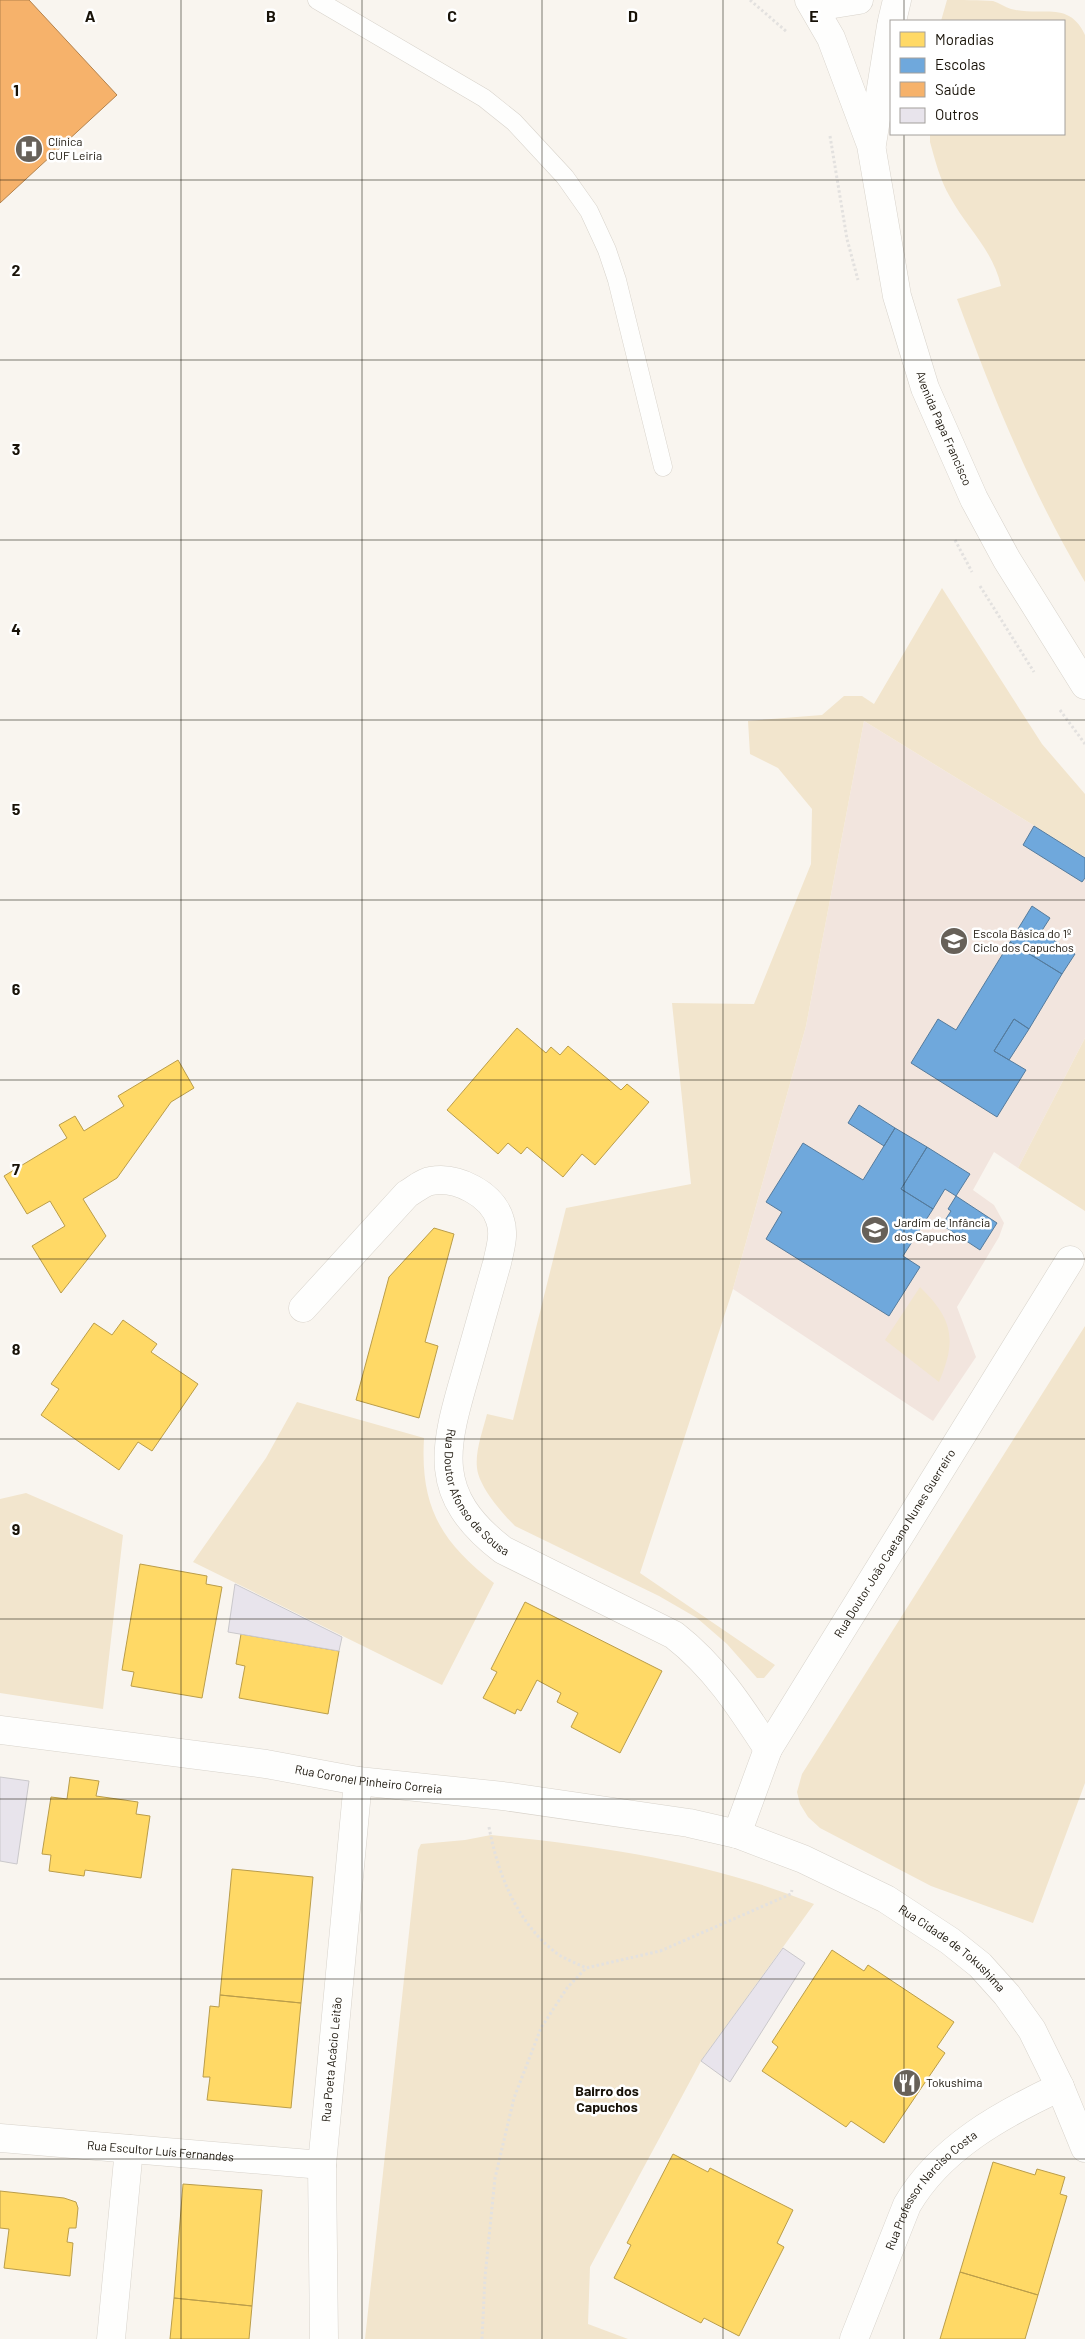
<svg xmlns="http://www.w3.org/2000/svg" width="1085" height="2339" font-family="Barlow,sans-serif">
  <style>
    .education { fill: #f2e5de }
    .green { fill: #f2e5cd }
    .homes { fill: #ffd966; stroke: #ba9d4a }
    .schools { fill: #6fa8dc; stroke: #557b9c }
    .health { fill: #f6b26b; stroke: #b3824d }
    .building { fill: #e8e4ec; stroke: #cac8cb }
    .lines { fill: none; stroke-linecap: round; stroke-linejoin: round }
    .lane-casing { stroke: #d8d3cb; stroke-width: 19 }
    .street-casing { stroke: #d8d3cb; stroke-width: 29 }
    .secondary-casing { stroke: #d8d3cb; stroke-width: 29 }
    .path { stroke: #e3e1df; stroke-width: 3; stroke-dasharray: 2.5 2.5; stroke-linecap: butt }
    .lane { stroke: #fefefd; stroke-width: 18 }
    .street { stroke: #fefefd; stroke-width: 28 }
    .secondary { stroke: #fefefd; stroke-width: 28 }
    .grid { fill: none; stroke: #181208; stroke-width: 1; stroke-opacity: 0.55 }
    .labels { text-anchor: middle; stroke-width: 5; stroke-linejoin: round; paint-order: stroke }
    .poi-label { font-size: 12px; fill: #181208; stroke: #fff; text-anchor: start }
    .street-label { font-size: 12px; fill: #181208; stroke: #fff }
    .neighbourhood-label { font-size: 14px; font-weight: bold; fill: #181208; stroke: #fff }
    .grid-label { font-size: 16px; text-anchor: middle; font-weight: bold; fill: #181208; stroke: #fff; stroke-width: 5; stroke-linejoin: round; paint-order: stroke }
  </style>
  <rect width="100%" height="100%" fill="#f9f5ef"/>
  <!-- education -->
  <path class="education" d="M864,721L1085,857V1038L1018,1168L994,1152L973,1190L994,1205L1004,1223L999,1237L957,1307L976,1357L933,1421L733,1289L806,1026Z"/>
  <!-- green -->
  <path class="green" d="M947,0C961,0 980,0 993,1C999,3 1005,7 1011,9C1043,17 1069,0 1085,35V582C1032,493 993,397 957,299L1001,286C993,250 967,228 950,197C940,180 935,160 930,142V134H1064V21H941Z
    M942,588L1042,744L1085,794V857L864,721L806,1026L733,1289L640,1573L775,1665L764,1678H757L727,1644L697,1618L659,1596L515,1526C502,1513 479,1487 477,1468C475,1451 483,1430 487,1414L513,1420L566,1208L691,1184L672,1003L754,1004L811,864L812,809L778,768L750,754L748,721L822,715L844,696H862L874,704Z
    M1085,1038V1211L1018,1168Z
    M920,1287C953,1319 957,1340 939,1382L885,1340Z
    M1085,1326V1783L1033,1923L931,1886L820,1828L808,1817L800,1804L797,1792L802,1774Z
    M297,1402L424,1438C420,1507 441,1542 494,1583L442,1685L193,1562L266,1458Z
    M26,1493L123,1535L103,1709L0,1693V1499Z
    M491,1835C601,1846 712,1862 814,1904L701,2061L590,2267L588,2324L628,2339H365L418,1850L421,1844L465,1840Z"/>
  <!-- homes -->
  <path class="homes" d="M517,1028L546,1053L551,1047L560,1055L568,1046L621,1090L627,1084L649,1102L595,1165L582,1154L563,1177L527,1147L521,1154L508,1143L498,1154L447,1110Z
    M178,1060L194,1088L171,1102L117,1178L83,1199L106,1236L61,1293L32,1246L65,1226L50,1201L27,1214L4,1176L67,1138L59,1125L75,1116L84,1131L124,1106L118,1096Z
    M434,1228L454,1234L425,1342L438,1346L419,1418L356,1400L389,1277Z
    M123,1320L157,1344L151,1352L198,1384L152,1451L138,1442L119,1470L41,1415L59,1389L51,1384L94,1323L112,1335Z
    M140,1564L207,1576L206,1584L222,1587L202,1698L131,1686L134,1672L122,1670Z
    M525,1602L662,1671L620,1753L571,1727L578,1713L557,1702L561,1693L537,1680L521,1711L517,1709L515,1714L483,1698L497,1672L491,1669Z
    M241,1634L339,1651L328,1714L239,1698L245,1666L236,1664Z
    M70,1777L99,1781L96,1796L138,1802L136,1814L150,1816L141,1878L85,1870L84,1876L49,1871L51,1855L42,1854L51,1797L67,1799Z
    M232,1869L313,1877L301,2003L220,1995Z
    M832,1950L864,1971L868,1965L954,2022L937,2047L945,2053L884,2143L851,2121L846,2127L762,2071L778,2047L772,2042Z
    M220,1995L301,2003L291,2108L207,2100L210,2077H203L210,2006L219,2007Z
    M673,2154L708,2172L710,2168L793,2210L777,2243L784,2247L739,2336L704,2318L701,2323L614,2278L631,2245L627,2243Z
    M993,2162L1035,2175L1037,2169L1065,2177L1060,2194L1067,2196L1038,2295L960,2272Z
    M183,2184L262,2190L252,2306L174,2298Z
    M0,2191L64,2198L76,2202L78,2208L76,2228H69L67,2242L73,2243L70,2276L4,2268L9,2229L0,2228Z
    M960,2272L1038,2295L1025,2339H940Z
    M174,2298L252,2306L249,2339H170Z"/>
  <!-- schools -->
  <path class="schools" d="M1034,826L1085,858V878L1082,882L1023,845Z
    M1032,906L1050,918L1041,932L1075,954L1062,974L1010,942Z
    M1010,942L1062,974L1029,1029L1014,1019L994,1051L1026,1070L997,1117L911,1063L938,1019L956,1030Z
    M1014,1019L1029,1029L1009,1060L994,1051Z
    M859,1105L895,1128L884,1146L848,1123Z
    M895,1128L927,1147L901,1189L933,1209L903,1256L920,1267L889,1316L766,1239L782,1212L766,1202L803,1143L863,1180Z
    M927,1147L970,1174L956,1196L945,1189L933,1209L901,1189Z
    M956,1196L997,1223L980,1250L942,1225L951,1211L948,1209Z"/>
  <!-- health -->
  <path class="health" d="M0,0H29L117,95L0,203Z"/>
  <!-- building -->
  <path class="building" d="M235,1584L342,1637L339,1651L228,1632Z
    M0,1777L29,1781L17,1864L0,1861Z
    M783,1948L805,1963L730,2082L701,2061Z"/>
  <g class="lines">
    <defs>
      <path id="lane" d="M317,0L484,98L514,122L565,177L589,211L607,250L617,280L663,467"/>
      <g id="street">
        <path id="s1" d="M303,1308L407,1194C414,1190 423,1182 431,1181C457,1176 492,1194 500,1220C505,1234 500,1249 497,1263C487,1298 477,1334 467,1369C444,1448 430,1494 503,1550L674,1635C715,1667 740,1706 768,1749"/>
        <path id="s2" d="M0,1730L266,1764L358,1781L503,1796L689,1823L737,1834L803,1859L886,1899L950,1941L980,1965L1007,1995L1032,2030L1060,2087L1085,2148"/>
        <path id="s3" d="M737,1834L768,1749L1070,1260"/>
        <path id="s4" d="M0,2138L322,2165"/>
        <path d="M111,2339L129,2149"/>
        <path id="s5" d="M324,2339L322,2165L358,1781"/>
        <path id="s6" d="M854,2339L907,2205C940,2148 1002,2114 1060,2087"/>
      </g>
      <g id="secondary">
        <path id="s7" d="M809,0L831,38L871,145L897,296L925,388L974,499L1007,560L1085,685"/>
        <path d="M811,0L834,4L859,0"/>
        <path d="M892,21L897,0"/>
        <path d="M872,144L891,26"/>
      </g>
    </defs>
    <!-- lane casing -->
    <use href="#lane" class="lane-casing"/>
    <!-- street casing -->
    <use href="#street" class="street-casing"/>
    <!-- secondary casing -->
    <use href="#secondary" class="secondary-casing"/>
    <!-- path -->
    <path class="path" d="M750,0L787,32
      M830,136L847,239L858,280
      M955,540L972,572
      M980,586L1034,672
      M1060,710L1085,744
      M489,1827C498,1875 517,1922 555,1952C564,1959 576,1963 586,1968
      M482,2339L485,2277L495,2178L514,2098L541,2028L567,1988L586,1968L660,1951L791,1894L792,1890"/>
    <!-- lane -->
    <use href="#lane" class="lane"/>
    <!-- street -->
    <use href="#street" class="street"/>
    <!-- secondary -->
    <use href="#secondary" class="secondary"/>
  </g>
  <!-- grid -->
  <path class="grid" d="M181,0V2339M362,0V2339M542,0V2339M723,0V2339M904,0V21M904,134V2339M0,180H1085M0,360H1085M0,540H1085M0,720H1085M0,900H1085M0,1080H1085M0,1259H1085M0,1439H1085M0,1619H1085M0,1799H1085M0,1979H1085M0,2159H1085"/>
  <!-- icons -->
  <defs>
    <symbol id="hospital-disc" viewBox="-11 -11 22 22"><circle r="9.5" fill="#676159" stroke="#fff"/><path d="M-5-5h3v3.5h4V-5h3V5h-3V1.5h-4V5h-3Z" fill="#fff"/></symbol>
    <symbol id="school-disc" viewBox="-11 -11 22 22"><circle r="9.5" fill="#676159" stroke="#fff"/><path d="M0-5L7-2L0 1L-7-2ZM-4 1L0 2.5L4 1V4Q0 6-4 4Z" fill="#fff"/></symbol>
    <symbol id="restaurant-disc" viewBox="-11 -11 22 22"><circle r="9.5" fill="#676159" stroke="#fff"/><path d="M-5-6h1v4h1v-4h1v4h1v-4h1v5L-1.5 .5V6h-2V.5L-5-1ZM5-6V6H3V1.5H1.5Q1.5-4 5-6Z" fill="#fff"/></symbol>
  </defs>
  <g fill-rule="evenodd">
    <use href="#hospital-disc" x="13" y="133" width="32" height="32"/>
    <use href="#school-disc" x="938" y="925" width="32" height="32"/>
    <use href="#school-disc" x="859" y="1214" width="32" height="32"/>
    <use href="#restaurant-disc" x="891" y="2067" width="32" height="32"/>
  </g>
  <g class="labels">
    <!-- poi labels -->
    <g class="poi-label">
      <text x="48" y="146">Clínica<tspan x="48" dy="14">CUF Leiria</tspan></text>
      <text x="973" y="938">Escola Básica do 1º<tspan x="973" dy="14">Ciclo dos Capuchos</tspan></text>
      <text x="894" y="1227">Jardim de Infância<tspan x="894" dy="14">dos Capuchos</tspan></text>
      <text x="926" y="2087">Tokushima</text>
    </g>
    <!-- street labels -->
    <g class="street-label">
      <text dy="4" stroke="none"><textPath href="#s7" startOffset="452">Avenida Papa Francisco</textPath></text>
      <text dy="4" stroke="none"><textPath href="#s1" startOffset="556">Rua Doutor Afonso de Sousa</textPath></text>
      <text dy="4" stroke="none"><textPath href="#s3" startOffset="332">Rua Doutor João Caetano Nunes Guerreiro</textPath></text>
      <text dy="4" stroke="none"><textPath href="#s2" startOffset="372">Rua Coronel Pinheiro Correia</textPath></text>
      <text dy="4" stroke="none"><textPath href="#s2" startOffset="990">Rua Cidade de Tokushima</textPath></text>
      <text dy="4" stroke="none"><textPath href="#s5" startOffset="280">Rua Poeta Acácio Leitão</textPath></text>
      <text dy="4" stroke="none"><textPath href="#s4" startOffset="161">Rua Escultor Luís Fernandes</textPath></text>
      <text dy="4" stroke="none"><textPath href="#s6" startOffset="170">Rua Professor Narciso Costa</textPath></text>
    </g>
    <!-- neighbourhood labels -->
    <g class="neighbourhood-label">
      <text x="607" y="2096">Bairro dos<tspan x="607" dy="16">Capuchos</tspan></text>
    </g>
  </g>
  <g class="grid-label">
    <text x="90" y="22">A</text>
    <text x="271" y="22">B</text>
    <text x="452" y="22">C</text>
    <text x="633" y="22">D</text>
    <text x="814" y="22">E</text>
    <text x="16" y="96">1</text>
    <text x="16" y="276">2</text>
    <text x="16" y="455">3</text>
    <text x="16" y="635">4</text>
    <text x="16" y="815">5</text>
    <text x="16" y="995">6</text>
    <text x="16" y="1175">7</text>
    <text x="16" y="1355">8</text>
    <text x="16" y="1535">9</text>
  </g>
  <!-- legend -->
  <rect x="890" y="20" width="175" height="115" fill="#ffffff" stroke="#a3a09c"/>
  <rect x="900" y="32" width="25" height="15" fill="#ffd966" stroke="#a3a09c"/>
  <text x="935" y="45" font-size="15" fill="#181208">Moradias</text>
  <rect x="900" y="58" width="25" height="15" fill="#6fa8dc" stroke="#a3a09c"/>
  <text x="935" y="70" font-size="15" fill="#181208">Escolas</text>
  <rect x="900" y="82" width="25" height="15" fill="#f6b26b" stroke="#a3a09c"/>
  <text x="935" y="95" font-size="15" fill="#181208">Saúde</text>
  <rect x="900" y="108" width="25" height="15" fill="#e8e4ec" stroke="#a3a09c"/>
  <text x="935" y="120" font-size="15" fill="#181208">Outros</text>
</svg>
